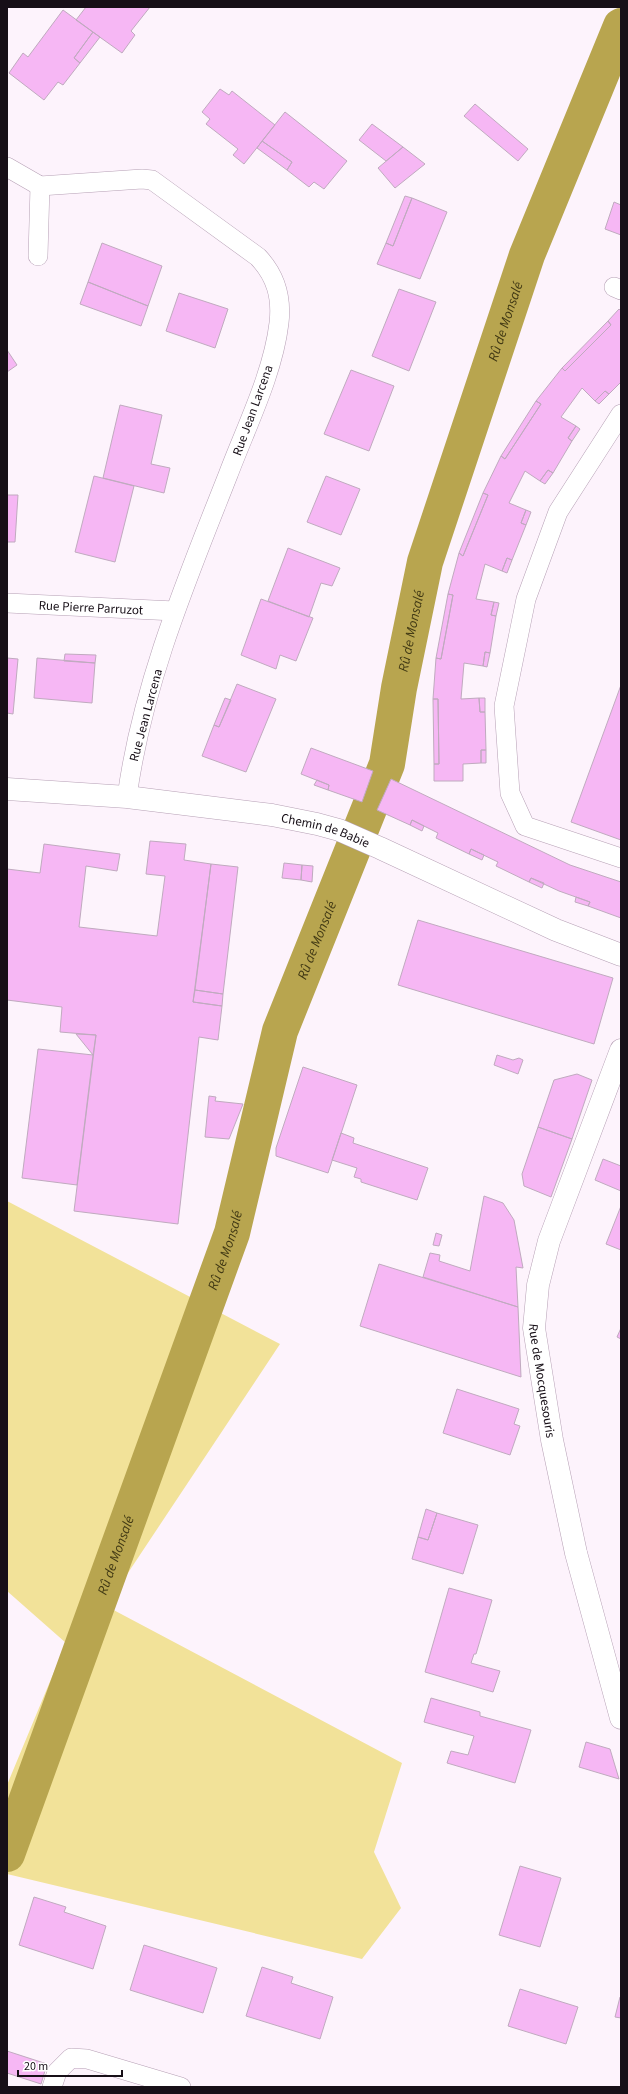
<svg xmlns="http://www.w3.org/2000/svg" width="628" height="2094" font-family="'Source Sans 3',sans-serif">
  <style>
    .green { fill: #f2e299 }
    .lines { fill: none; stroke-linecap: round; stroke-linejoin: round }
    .canal { stroke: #b8a54f; stroke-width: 36 }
    .building { fill: #f6b7f4; stroke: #c0aabf }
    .lane-casing { stroke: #b6a0b5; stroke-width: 20 }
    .street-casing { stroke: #b6a0b5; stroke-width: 23 }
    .lane { stroke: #fff; stroke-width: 19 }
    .street { stroke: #fff; stroke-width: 22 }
    .labels { text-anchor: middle; stroke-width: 3; stroke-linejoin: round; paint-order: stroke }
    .street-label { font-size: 13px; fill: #170f17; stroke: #fff }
    .water-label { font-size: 14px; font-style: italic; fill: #413914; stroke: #fff }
  </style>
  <rect width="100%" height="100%" fill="#fdf3fc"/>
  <!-- green -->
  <path class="green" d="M7,1201L280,1344L106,1606L402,1763L374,1852L401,1908L362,1959L7,1874V1785L66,1643L7,1591Z"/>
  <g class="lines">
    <!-- canal -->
    <path class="canal" id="s1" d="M7,1854L232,1233L280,1031L387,764L399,688L425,562L527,255L621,26"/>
  </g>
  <!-- building -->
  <path class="building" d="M86,7H150L131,31L135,35L122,53L76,20Z
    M63,10L93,32L74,58L80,63L63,85L58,82L44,100L9,73L23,53L28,57Z
    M93,32L100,37L80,63L74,58Z
    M220,89L229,95L232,91L275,125L244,164L233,155L238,149L206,124L210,119L202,112Z
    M475,104L528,149L518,161L464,116Z
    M285,112L347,161L324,189L314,182L309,187L287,170L292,162L262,141Z
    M372,124L403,147L386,161L359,140Z
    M262,141L292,162L287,170L257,148Z
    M403,147L425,164L395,188L378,168Z
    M405,196L412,198L393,246L386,243Z
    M412,198L447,212L420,279L377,264L386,243L393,246Z
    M614,202L621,205V235L605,229Z
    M102,243L162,266L148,306L88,282Z
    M88,282L148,306L141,326L80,304Z
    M399,289L436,302L409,371L372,356Z
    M179,293L228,309L215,348L166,331Z
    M619,309L621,311V382L609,394L605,391L595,401L582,388L561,417L576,426L568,438L572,441L553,473L548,470L540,481L525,471L509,503L526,510L521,523L526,525L512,560L507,558L502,571L485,564L476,599L494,602L491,615L496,616L490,653L485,652L483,666L464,663L461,699L479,698L480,712H485L486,750H481V763L463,764V781H434V764H439L438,699H433L436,658L441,659L453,595L448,594L459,553L463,556L488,495L483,493L501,456L505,459L541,404L536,401L562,368L565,371L611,325L608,321Z
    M608,321L611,325L565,371L562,368Z
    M7,350L17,365L7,372Z
    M351,370L394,386L369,451L324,434Z
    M605,391L609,394L599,404L595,401Z
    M536,401L541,404L505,459L501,456Z
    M120,405L162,415L151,464L170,468L164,493L103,478Z
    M576,426L580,429L572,441L568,438Z
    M548,470L553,473L545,484L540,481Z
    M94,476L134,486L115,562L75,552Z
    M326,476L360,489L341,535L307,522Z
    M483,493L488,495L463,556L459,553Z
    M7,495H18L15,542H7Z
    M526,510L531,512L526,525L521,523Z
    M288,548L340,568L332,586L321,583L309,617L268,601Z
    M507,558L512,560L507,573L502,571Z
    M448,594L453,595L441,659L436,658Z
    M261,599L313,618L296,661L280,655L276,669L241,655Z
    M494,602L499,603L496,616L491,615Z
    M485,652L490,653L487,667L483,666Z
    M65,654L96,655L95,663L64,661Z
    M7,658L18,659L13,714L7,713Z
    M37,658L95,663L92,703L34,698Z
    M237,684L276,699L246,772L202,756L214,725L219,727Z
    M621,685V840L571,822Z
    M225,698L231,700L219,727L214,725Z
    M479,698H485V712H480Z
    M433,699H438L439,764H434Z
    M311,748L373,771L362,802L328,790L329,785L301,774Z
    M481,750H486V763H481Z
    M391,779L570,865L621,882V918L588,906L590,902L559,891L531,878L529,882L496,866L498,862L471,849L469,854L436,838L438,833L412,820L410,825L377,810Z
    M317,780L329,785L328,790L314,785Z
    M412,820L424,826L422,831L410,825Z
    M150,841L186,844L184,860L211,864L193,1002L222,1006L218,1040L199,1037L178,1224L74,1211L96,1035L60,1032L62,1007L7,1000V869L40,873L44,844L120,854L117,871L86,866L79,927L157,936L165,876L146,874Z
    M471,849L484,855L482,860L469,854Z
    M284,863L302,865L301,880L282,878Z
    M211,864L238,867L223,994L195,990Z
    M302,865L313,866L312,882L301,880Z
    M531,878L544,883L542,888L529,882Z
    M576,897L590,902L588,906L575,902Z
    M418,920L613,978L594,1044L398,985Z
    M195,990L223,994L222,1006L193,1002Z
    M76,1034L96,1035L93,1055Z
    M38,1049L93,1055L77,1185L22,1178Z
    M497,1055L513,1060L519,1058L523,1060L518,1074L494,1065Z
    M303,1067L357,1085L328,1173L276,1156V1148Z
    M577,1074L592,1080L572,1139L538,1127L554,1080Z
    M209,1096L216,1097L215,1101L243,1104L229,1139L205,1137Z
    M538,1127L572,1139L551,1197L524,1186L522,1174Z
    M341,1133L354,1138L353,1143L428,1168L417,1200L361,1182V1179L354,1177L357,1168L332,1160Z
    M603,1159L621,1166V1191L595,1180Z
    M484,1196L503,1203L514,1220L523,1268L516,1267L518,1307L423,1277L430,1253L440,1255L439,1261L470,1271Z
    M621,1206V1250L606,1244Z
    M436,1233L442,1235L439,1246L433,1245Z
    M379,1264L518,1307L521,1377L360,1326Z
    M621,1328V1339L617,1337Z
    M457,1389L519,1409L514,1424L520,1426L510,1455L443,1433Z
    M426,1509L437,1513L428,1540L418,1537Z
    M437,1513L478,1525L463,1574L412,1559L418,1537L428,1540Z
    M449,1588L492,1600L476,1654H474L471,1663L500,1671L493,1692L425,1672Z
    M431,1698L480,1712V1716L531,1730L515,1783L447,1763L451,1751L468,1755L474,1736L424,1722Z
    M586,1742L610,1749L619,1779L579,1767Z
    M520,1866L561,1878L540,1947L499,1935Z
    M34,1897L66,1907L64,1912L106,1926L93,1969L19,1945Z
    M144,1945L217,1968L203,2013L130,1990Z
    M262,1967L293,1977L291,1983L333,1997L320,2039L246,2016Z
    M520,1989L578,2007L566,2044L508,2026Z
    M620,1997L621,1998V2018L615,2017Z
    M7,2051L47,2064L41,2084L7,2073Z"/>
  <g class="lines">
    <defs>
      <g id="lane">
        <path d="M7,167L40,186L142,179L152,180L258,257C276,276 282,297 279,323C273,374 246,427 228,475C187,579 142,685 127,797"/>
        <path d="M38,256L40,186"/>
        <path d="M614,287L621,290"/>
        <path d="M621,414L558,512L526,599L504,706L510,793L525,826L621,858"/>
        <path id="s2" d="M7,603L175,611"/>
        <path d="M52,2087L57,2072L71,2058L87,2059L181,2087"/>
      </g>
      <g id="street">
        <path id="s3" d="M7,789L127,797L272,815L317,824L339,830L380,848L556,930L621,955"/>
        <path id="s4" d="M621,1050L549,1241L538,1285L534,1328L552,1440L576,1553L621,1718"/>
      </g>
    </defs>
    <!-- lane casing -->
    <use href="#lane" class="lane-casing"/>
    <!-- street casing -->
    <use href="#street" class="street-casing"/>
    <!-- lane -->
    <use href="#lane" class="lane"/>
    <!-- street -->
    <use href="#street" class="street"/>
  </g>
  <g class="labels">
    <!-- street labels -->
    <g class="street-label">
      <text transform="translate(252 410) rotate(-70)" y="5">Rue Jean Larcena</text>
      <text dy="5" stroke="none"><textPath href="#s2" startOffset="84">Rue Pierre Parruzot</textPath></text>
      <text transform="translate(145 715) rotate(-75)" y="5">Rue Jean Larcena</text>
      <text dy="5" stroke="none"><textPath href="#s3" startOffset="322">Chemin de Babie</textPath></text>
      <text dy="5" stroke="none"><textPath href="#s4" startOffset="346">Rue de Mocquesouris</textPath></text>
    </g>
    <!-- water labels -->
    <g class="water-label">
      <text dy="5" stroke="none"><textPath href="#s1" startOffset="1615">Rû de Monsalé</textPath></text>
      <text dy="5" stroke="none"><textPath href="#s1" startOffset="1291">Rû de Monsalé</textPath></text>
      <text dy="5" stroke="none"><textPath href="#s1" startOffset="966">Rû de Monsalé</textPath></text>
      <text dy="5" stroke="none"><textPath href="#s1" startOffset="642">Rû de Monsalé</textPath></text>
      <text dy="5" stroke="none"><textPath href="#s1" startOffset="318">Rû de Monsalé</textPath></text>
    </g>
  </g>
  <!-- border -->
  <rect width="628" height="2094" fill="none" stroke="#170f17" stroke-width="16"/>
  <!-- scale -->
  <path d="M18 2070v6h104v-6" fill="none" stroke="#170f17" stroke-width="2"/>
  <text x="24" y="2070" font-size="12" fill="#170f17" stroke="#ffffff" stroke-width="3" paint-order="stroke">20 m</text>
</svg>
